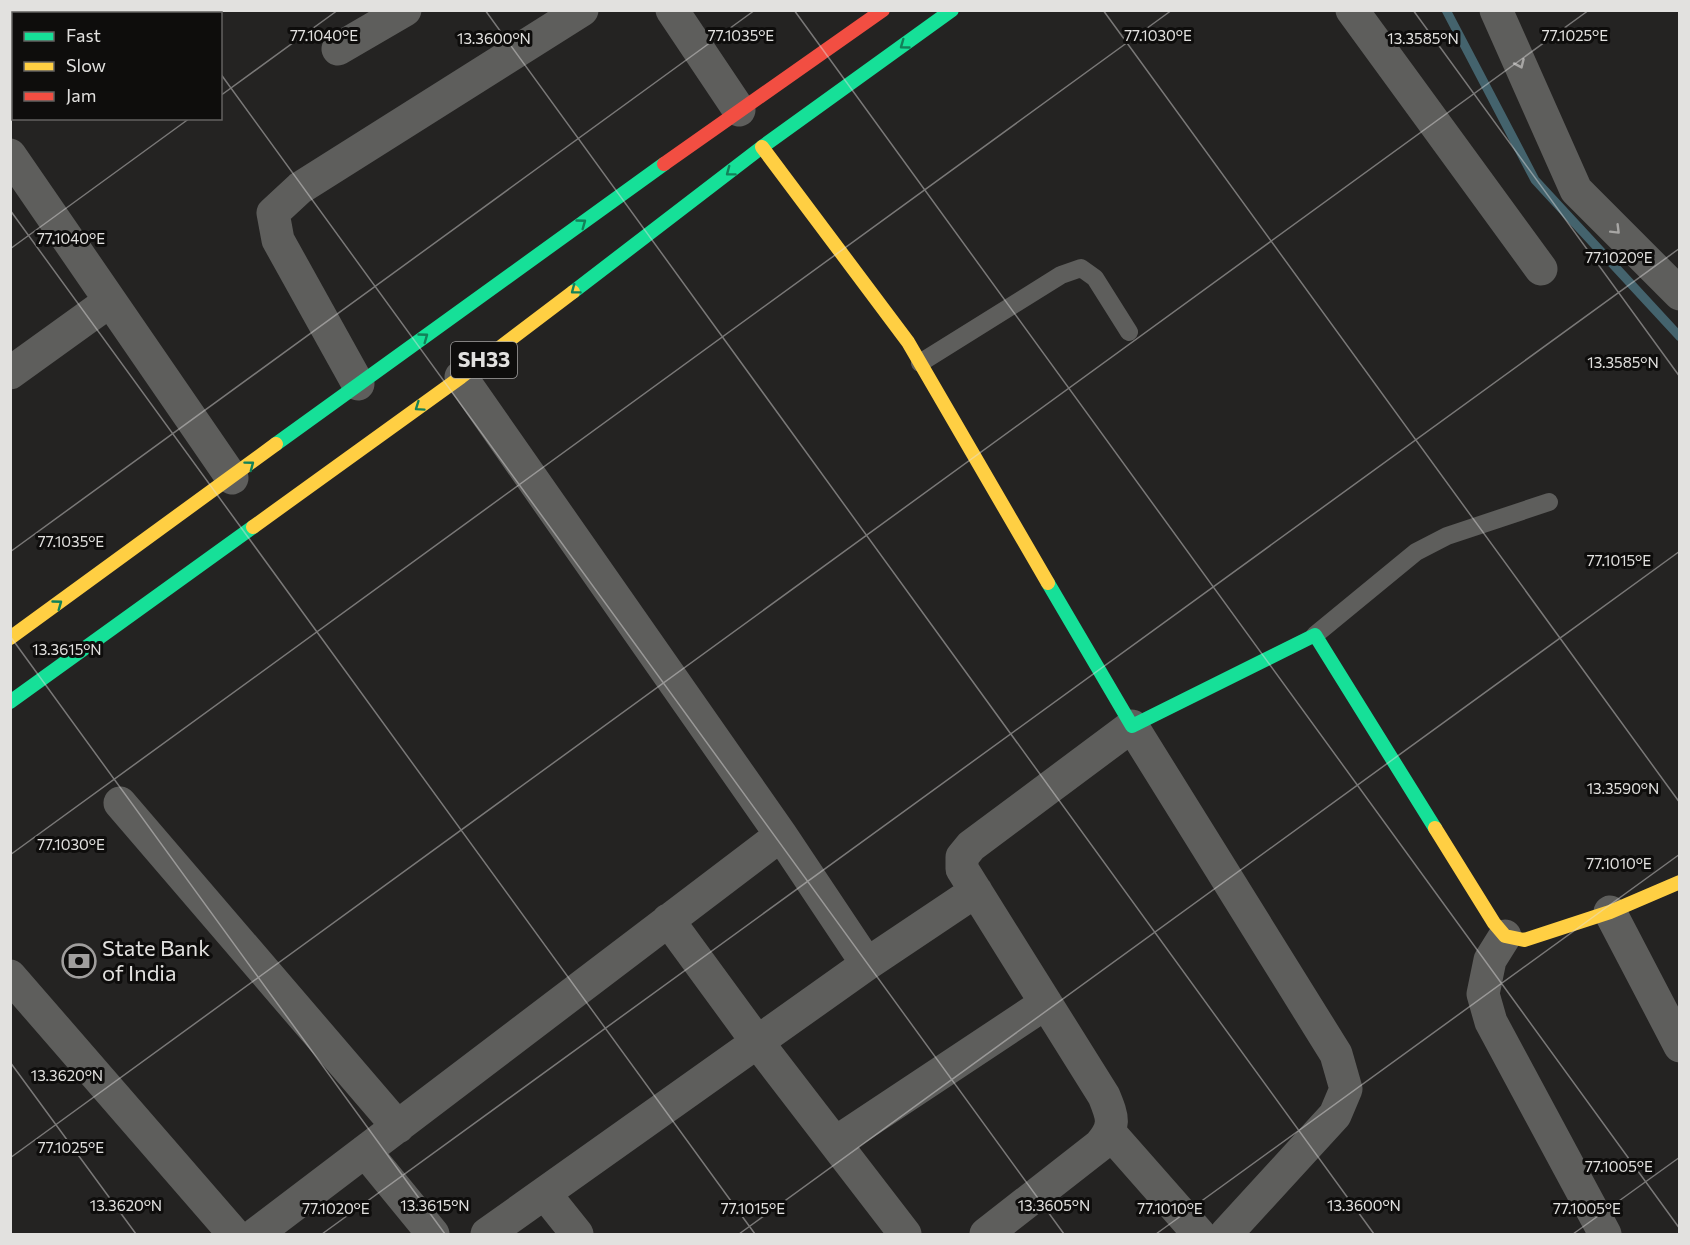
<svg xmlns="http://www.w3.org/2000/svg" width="1690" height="1245" font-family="Commissioner,sans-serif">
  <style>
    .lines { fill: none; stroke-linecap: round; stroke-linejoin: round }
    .stream { stroke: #44636d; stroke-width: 9 }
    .lane { stroke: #5e5e5c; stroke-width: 18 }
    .street { stroke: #5e5e5c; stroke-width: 33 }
    .fast { stroke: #16e098; stroke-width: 14 }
    .slow { stroke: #ffcf43; stroke-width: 14 }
    .jam { stroke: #f24e42; stroke-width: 14 }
    .oneway { stroke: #128159 }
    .oneway2 { stroke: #a7a6a4 }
    .ticks { fill: none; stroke: #e2e1df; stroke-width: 1.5; stroke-opacity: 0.45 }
    .labels { text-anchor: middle; stroke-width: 6; stroke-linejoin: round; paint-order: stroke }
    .shield { fill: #0e0d0c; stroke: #a2a1a0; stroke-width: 1.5 }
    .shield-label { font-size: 21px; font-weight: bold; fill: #e2e1df }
    .poi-label { font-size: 22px; fill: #e2e1df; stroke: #0e0d0c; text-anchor: start }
    .ticks-label { font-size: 15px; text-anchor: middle; fill: #e2e1df; stroke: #0e0d0c; stroke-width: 6; stroke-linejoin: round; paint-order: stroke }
  </style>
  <rect width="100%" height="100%" fill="#242322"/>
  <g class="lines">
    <!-- stream -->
    <path class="stream" d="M1446,10L1535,180L1680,337"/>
    <!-- lane -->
    <path class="lane" d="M920,363L1061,275L1081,268L1095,278L1129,332
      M1315,635L1416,552L1447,536L1549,502"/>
    <!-- street -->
    <path class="street" d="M672,10L739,110
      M1352,10L1541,269
      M1496,10L1576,190L1680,294
      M338,49L405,10
      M10,155L232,478
      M10,373L110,301
      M461,377L781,835L867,964
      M358,384L278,240L273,213L300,188L582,10
      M120,803L398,1127
      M1610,912L1680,1046
      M668,920L758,1043L905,1234
      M1505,936L1490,960L1483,994L1491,1022L1605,1234
      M10,976L234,1234
      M1110,1133L1199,1234
      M835,1143L1046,1003
      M365,1151L433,1234
      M545,1194L577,1234
      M256,1234L781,835
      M487,1234L867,964L976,891
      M986,1234L1100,1145C1116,1126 1113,1118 1104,1096L962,869V857L971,846L1132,726L1336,1054L1346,1089L1335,1115L1226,1234"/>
    <!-- fast -->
    <path class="fast" d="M573,292L762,147L952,10
      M276,444L664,164
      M1048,583L1132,726L1315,635L1435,828
      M10,702L253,527"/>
    <!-- slow -->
    <path class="slow" d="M762,147L908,342L1048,583
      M253,527L461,377L573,292
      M10,638L276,444
      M1435,828L1494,923L1505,936L1524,940L1610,912L1680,882"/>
    <!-- jam -->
    <path class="jam" d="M664,164L883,10"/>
  </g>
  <!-- one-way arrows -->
  <defs><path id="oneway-chevron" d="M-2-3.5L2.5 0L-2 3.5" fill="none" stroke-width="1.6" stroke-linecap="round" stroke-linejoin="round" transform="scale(1.5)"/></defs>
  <g class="oneway">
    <use href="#oneway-chevron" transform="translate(904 45) rotate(144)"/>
    <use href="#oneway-chevron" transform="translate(730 172) rotate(143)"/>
    <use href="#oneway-chevron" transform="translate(582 223) rotate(-36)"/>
    <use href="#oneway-chevron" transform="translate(575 290) rotate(143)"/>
    <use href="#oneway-chevron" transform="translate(424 337) rotate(-36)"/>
    <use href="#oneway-chevron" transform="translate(419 407) rotate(145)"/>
    <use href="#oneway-chevron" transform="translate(250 465) rotate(-37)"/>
    <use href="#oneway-chevron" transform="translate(58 604) rotate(-36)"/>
  </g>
  <g class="oneway2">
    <use href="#oneway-chevron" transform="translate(1520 64) rotate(66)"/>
    <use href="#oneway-chevron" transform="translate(1616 230) rotate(45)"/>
  </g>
  <!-- ticks -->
  <path class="ticks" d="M175,10L177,14M485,10L1374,1234M794,10L1680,1229M1103,10L1680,803M1413,10L1680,377M220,73L1064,1234M220,96L338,10M10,210L755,1234M10,249L190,118M10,552L755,10M10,636L445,1234M10,855L1172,10M10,1062L136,1234M10,1158L1589,10M322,1234L1680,248M739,1234L1680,551M1156,1234L1680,854M1573,1234L1680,1157"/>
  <!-- icons -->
  <defs>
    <symbol id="bank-ring" viewBox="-11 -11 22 22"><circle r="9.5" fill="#0e0d0c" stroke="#a09e9d" stroke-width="1.5"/><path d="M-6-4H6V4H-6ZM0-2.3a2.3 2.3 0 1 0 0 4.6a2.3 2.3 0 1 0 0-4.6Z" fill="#a09e9d"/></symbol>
  </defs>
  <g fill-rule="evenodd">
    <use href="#bank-ring" x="60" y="942" width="38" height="38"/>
  </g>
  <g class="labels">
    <!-- shield labels -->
    <rect class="shield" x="451" y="342" width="66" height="36" rx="4.5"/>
    <g class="shield-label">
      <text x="484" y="367">SH33</text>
    </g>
    <!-- poi labels -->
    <g class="poi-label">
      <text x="102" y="956">State Bank<tspan x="102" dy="25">of India</tspan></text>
    </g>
  </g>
  <g class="ticks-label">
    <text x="324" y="41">77.1040°E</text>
    <text x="741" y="41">77.1035°E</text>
    <text x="1158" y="41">77.1030°E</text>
    <text x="1575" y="41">77.1025°E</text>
    <text x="494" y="44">13.3600°N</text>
    <text x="1423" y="44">13.3585°N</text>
    <text x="71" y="244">77.1040°E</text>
    <text x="1619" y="263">77.1020°E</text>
    <text x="1623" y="368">13.3585°N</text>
    <text x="71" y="547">77.1035°E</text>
    <text x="1619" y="566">77.1015°E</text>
    <text x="67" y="655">13.3615°N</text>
    <text x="1623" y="794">13.3590°N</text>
    <text x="71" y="850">77.1030°E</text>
    <text x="1619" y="869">77.1010°E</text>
    <text x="67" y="1081">13.3620°N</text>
    <text x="71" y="1153">77.1025°E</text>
    <text x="1619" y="1172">77.1005°E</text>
    <text x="126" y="1211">13.3620°N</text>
    <text x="435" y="1211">13.3615°N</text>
    <text x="1054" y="1211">13.3605°N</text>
    <text x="1364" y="1211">13.3600°N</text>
    <text x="336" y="1214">77.1020°E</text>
    <text x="753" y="1214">77.1015°E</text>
    <text x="1170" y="1214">77.1010°E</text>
    <text x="1587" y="1214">77.1005°E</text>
  </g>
  <!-- border -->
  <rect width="1690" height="1245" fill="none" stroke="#e2e1df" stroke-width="24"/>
  <!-- legend -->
  <rect x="12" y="12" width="210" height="108" fill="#0e0d0c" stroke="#636260" stroke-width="1.5"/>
  <rect x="24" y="32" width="30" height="9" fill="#16e098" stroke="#636260" stroke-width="1.5"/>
  <text x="66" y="42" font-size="18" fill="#e2e1df">Fast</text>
  <rect x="24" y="62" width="30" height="9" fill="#ffcf43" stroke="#636260" stroke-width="1.5"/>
  <text x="66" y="72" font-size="18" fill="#e2e1df">Slow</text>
  <rect x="24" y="92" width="30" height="9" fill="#f24e42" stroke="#636260" stroke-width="1.5"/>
  <text x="66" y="102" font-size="18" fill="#e2e1df">Jam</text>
</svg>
